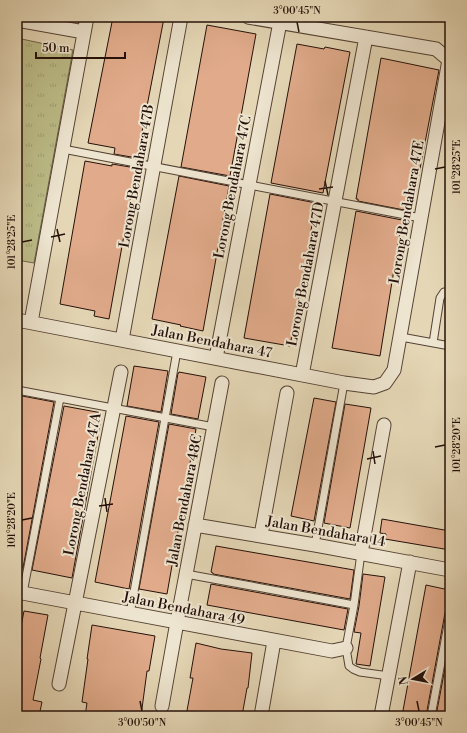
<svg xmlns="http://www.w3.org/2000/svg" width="467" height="733" font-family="'Libre Bodoni',serif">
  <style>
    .park { fill: url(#park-tufts); stroke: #706648 }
    .building { fill: #e1ab8b; stroke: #241009 }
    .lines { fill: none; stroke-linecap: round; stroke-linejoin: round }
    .lane-casing { stroke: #544234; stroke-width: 9 }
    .street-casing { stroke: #544234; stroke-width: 15 }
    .lane { stroke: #eee5d0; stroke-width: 7 }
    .street { stroke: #eee5d0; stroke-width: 13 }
    .ticks { fill: none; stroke: #241009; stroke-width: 1.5 }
    .labels { text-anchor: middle; stroke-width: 4; stroke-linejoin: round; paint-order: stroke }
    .street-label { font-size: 14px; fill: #241009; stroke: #eee5d0 }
    .neatline { fill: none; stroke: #241009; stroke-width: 1.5 }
    .ticks-label { font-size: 10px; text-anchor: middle; fill: #241009 }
  </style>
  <defs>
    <pattern id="park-tufts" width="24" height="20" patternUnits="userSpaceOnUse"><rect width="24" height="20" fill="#bcbc88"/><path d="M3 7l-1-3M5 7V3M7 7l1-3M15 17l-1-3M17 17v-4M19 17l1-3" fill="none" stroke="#a1a174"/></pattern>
  </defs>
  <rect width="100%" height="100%" fill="#e5d7b6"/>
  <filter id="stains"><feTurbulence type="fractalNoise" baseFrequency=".005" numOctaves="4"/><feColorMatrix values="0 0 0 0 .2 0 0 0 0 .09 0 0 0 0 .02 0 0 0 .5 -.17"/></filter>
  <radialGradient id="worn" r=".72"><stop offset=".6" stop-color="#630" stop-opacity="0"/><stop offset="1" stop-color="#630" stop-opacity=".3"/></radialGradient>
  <!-- park -->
  <path class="park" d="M17,38L73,50L34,263L17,260Z"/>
  <!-- building -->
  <path class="building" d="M113,17H158L164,18L137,158L114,154L115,148L88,143Z
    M207,25L256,34L230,176L181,167Z
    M297,44L324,49L325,47L350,52L323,193L271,183Z
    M381,58L439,70L412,210L404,209V210L358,201V199H356Z
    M85,161L112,166V164L136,168L109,319L94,316L95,311L60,304Z
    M179,176L229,186L203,331L180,326L181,325L152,319Z
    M270,194L316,203L290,346L244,338Z
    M356,211L402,220L380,356L332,348Z
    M134,366L168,371L161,412L127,406Z
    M179,372L206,377L198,419L171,414L178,373H179Z
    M17,395L54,402L23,568L17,567Z
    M314,398L336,402L314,521L291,516Z
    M345,404L371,408L350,528L324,523Z
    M64,406L102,413L72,578L32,570Z
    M126,416L159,422L129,589L95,582Z
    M169,424L196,429L167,594L139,589Z
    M382,519L450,531V550L385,539L386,534L380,533Z
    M216,546L354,570L350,599L213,574V573L211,572Z
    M363,574L385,577L370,666L356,664L361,633L354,632L359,606Z
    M211,584L348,609L344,630L207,605Z
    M426,585L449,590L446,606H450V609L446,610L445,613L426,716H402Z
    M24,611L48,615L40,658L41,659L33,700L42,702L39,716H17V647Z
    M92,625L155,636L149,671H147L141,716H85L87,703L82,702L88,659H87Z
    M450,641V716H436Z
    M196,643L221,649L252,653L248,688H247L242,716H186L193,678H190Z"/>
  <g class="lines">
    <defs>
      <path id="lane" d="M63,149L421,218
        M401,337L450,346
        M433,343L440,298L444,292L450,293
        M17,390L214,427
        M315,545L344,383
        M361,553L354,605L346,648L349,666L353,669L360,672L389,676
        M186,574L354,605
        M23,593L60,398
        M130,614L177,351
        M431,716L450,614"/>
      <path id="street" d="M17,20L84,32
        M17,320L344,383L374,387L385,383L394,370L449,60L436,49L248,17
        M31,322L87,17
        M122,340L181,17
        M216,358L280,22
        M302,375L366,37
        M195,525L315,545L450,570
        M261,535L287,393
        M361,553L384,425
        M17,592L332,651L346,648
        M59,684L121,372
        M162,706L177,622L222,383
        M261,716L274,641
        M381,716L410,562"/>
    </defs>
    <!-- lane casing -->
    <use href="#lane" class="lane-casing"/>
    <!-- street casing -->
    <use href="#street" class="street-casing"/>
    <!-- lane -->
    <use href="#lane" class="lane"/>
    <!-- street -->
    <use href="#street" class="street"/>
  </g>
  <!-- ticks -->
  <path class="ticks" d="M297,22L299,32M435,169L445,167M325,181L328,195M319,189L333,187M57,229L60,242M51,237L65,234M22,242L32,240M435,447L445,445M373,451L375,464M367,459L381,456M105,498L107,512M99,506L113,504M22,520L32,518M140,701L142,711M417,701L419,711"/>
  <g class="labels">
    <!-- street labels -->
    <g class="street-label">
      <text transform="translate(136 176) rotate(-80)" y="5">Lorong Bendahara 47B</text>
      <text transform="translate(232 187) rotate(-79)" y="5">Lorong Bendahara 47C</text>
      <text transform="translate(406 212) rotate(-80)" y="5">Lorong Bendahara 47E</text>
      <text transform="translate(305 274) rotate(-79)" y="5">Lorong Bendahara 47D</text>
      <text transform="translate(212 341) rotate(11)" y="5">Jalan Bendahara 47</text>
      <text transform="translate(82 484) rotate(-79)" y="5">Lorong Bendahara 47A</text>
      <text transform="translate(184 500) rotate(-79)" y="5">Jalan Bendahara 48C</text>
      <text transform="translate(326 531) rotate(10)" y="5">Jalan Bendahara 14</text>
      <text transform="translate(184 608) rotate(11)" y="5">Jalan Bendahara 49</text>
    </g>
  </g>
  <!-- margin -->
  <rect width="467" height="733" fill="none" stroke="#e5d7b6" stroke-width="44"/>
  <!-- north arrow -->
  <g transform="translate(413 679) rotate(260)" stroke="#eee5d0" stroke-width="3" paint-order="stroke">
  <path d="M0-3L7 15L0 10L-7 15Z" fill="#241009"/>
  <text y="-6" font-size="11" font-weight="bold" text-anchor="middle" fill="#241009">N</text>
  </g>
  <!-- scale -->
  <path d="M36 52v6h89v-6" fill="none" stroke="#241009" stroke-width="2"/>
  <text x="42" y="52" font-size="12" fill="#241009" stroke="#eee5d0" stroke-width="3" paint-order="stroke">50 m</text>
  <rect x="22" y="22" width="423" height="689" class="neatline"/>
  <g class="ticks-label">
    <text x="297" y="14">3°00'45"N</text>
    <text transform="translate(456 167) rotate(-90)" y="4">101°28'25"E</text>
    <text transform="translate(11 242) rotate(-90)" y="4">101°28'25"E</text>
    <text transform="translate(456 445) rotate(-90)" y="4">101°28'20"E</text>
    <text transform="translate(11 520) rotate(-90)" y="4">101°28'20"E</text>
    <text x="142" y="726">3°00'50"N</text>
    <text x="419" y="726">3°00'45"N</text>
  </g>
  <rect width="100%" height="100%" filter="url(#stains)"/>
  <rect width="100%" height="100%" fill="url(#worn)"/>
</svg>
